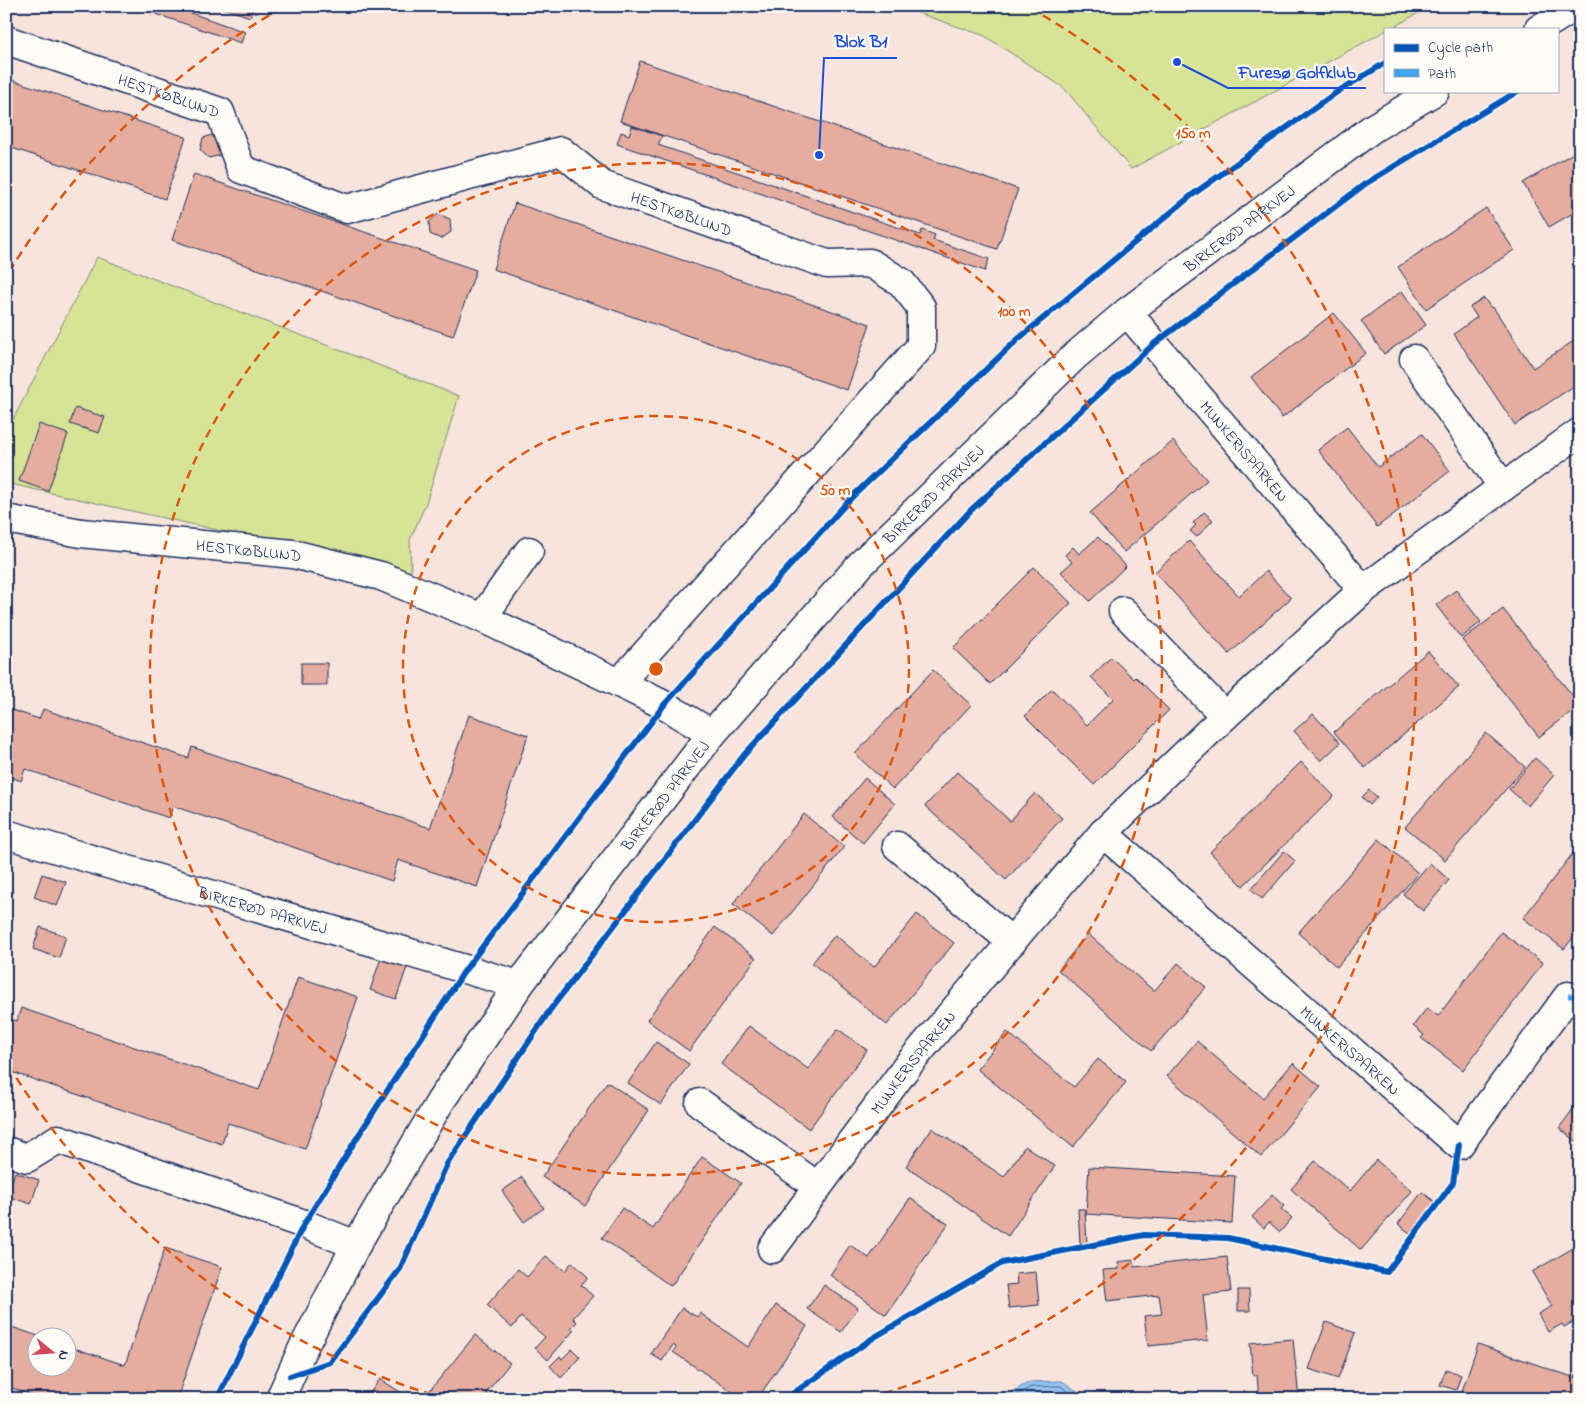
<svg xmlns="http://www.w3.org/2000/svg" width="1586" height="1405" font-family="'Indie Flower',sans-serif">
  <style>
    .green { fill: #d7e497; stroke: #798a7a }
    .water { fill: #92c1ed; stroke: #6287b4 }
    .lines { fill: none; stroke-linecap: round; stroke-linejoin: round }
    .shore { stroke: #4b6997; stroke-width: 1 }
    .building { fill: #e5ad9f; stroke: #1b2f5e }
    .minor-casing { stroke: #1b2f5e; stroke-width: 31 }
    .minor { stroke: #fdfcf7; stroke-width: 28 }
    .quiet { stroke: #3da3ed; stroke-width: 5; stroke-dasharray: 10 5; stroke-linecap: butt }
    .cycleway-casing { stroke: #fdfcf7; stroke-width: 9 }
    .cycleway { stroke: #0057b8; stroke-width: 6 }
    .ring { fill: none; stroke: #de5710; stroke-width: 2.5; stroke-dasharray: 9 6 }
    .labels { text-anchor: middle; stroke-width: 4.5; stroke-linejoin: round; paint-order: stroke }
    .street-label { font-size: 16px; fill: #1b2f5e; stroke: #fdfcf7 }
    .centre { fill: #de5710; stroke: #fdfcf7; stroke-width: 2.5 }
    .ring-label { font-size: 15px; text-anchor: middle; font-weight: bold; fill: #de5710; stroke: #fdfcf7; stroke-width: 4.5; stroke-linejoin: round; paint-order: stroke }
    .leader { fill: none; stroke: #1d4ed8; stroke-width: 2 }
    .callout-dot { fill: #1d4ed8; stroke: #fdfcf7; stroke-width: 2 }
    .callout-label { font-size: 18px; text-anchor: middle; font-weight: bold; fill: #1d4ed8; stroke: #fdfcf7; stroke-width: 4.5; stroke-linejoin: round; paint-order: stroke }
  </style>
  <rect width="100%" height="100%" fill="#f6e4dd"/>
  <filter id="ink" filterUnits="userSpaceOnUse"><feTurbulence type="fractalNoise" baseFrequency=".02" numOctaves="2"/><feDisplacementMap in="SourceGraphic" scale="10" xChannelSelector="R" yChannelSelector="G"/><feConvolveMatrix kernelMatrix="1 2 1 2 8 2 1 2 1" color-interpolation-filters="sRGB"/></filter>
  <g filter="url(#ink)">
    <!-- green -->
    <path class="green" d="M898,6H1431L1390,29H1385V31L1131,169L1064,88L985,36Z
      M97,257L459,396L426,503L410,540L411,573L6,483V433Z"/>
    <!-- water -->
    <path class="water" d="M1062,1381L1089,1399H998L1030,1382Z"/>
    <g class="lines">
      <!-- shore -->
      <path class="shore" d="M1009,1399L1031,1387L1060,1386L1080,1399"/>
    </g>
    <!-- building -->
    <path class="building" d="M133,6H171L245,32L241,43Z
      M218,6H254L250,17Z
      M640,61L1018,189L997,249L620,121Z
      M9,79L186,137L165,199L6,146V87Z
      M632,126L662,136L658,145L920,235L922,230L935,235L933,240L989,259L985,271L617,144L621,132L629,135Z
      M215,134L224,143L221,155L209,158L200,150L203,138Z
      M1580,149V209L1549,227L1523,183Z
      M194,174L476,270L453,336L172,240Z
      M515,203L870,324L847,390L493,269Z
      M1486,208L1514,250L1426,309L1398,267Z
      M438,214L450,219L451,232L441,239L430,234L429,222Z
      M1580,265V279L1574,268Z
      M1402,291L1426,325L1384,354L1361,321Z
      M1484,298L1491,308L1493,307L1533,368L1575,340L1580,346V382L1515,425L1454,334L1477,317L1470,307Z
      M1334,313L1366,353L1282,418L1251,377Z
      M75,408L105,417L99,433L70,424Z
      M39,424L68,434L48,491L19,481Z
      M1347,427L1378,467L1422,434L1450,471L1377,527L1318,450Z
      M1173,441L1207,480L1124,552L1090,513Z
      M1204,512L1213,520L1197,537L1190,531L1196,525L1193,523Z
      M1098,537L1126,566L1090,601L1061,572L1072,562L1065,555L1073,547L1079,554Z
      M1189,541L1239,596L1266,571L1291,598L1229,654L1155,572Z
      M1034,567L1071,603L990,684L953,648Z
      M1456,590L1481,622L1461,638L1436,605Z
      M1503,609L1580,705L1539,737L1462,640Z
      M1428,651L1459,687L1365,768L1334,732Z
      M1111,657L1134,679L1136,677L1169,710L1094,785L1025,716L1052,689L1087,725L1113,699L1091,677Z
      M301,663H327V685H301Z
      M933,670L971,705L893,789L855,754Z
      M6,708L39,719L43,709L188,758L192,747L430,828L469,715L528,735L477,887L398,860L392,881L173,806L169,818L25,769L21,781L6,775Z
      M1313,714L1340,743L1321,761L1294,731Z
      M1486,733L1525,767L1445,860L1405,827Z
      M1535,758L1554,775L1528,806L1509,789Z
      M1301,762L1334,796L1243,886L1210,852Z
      M957,772L1010,821L1035,793L1062,818L1006,880L925,806Z
      M865,778L895,804L863,843L833,817Z
      M1369,790L1377,797L1370,805L1362,797Z
      M804,814L844,847L773,936L733,904Z
      M1379,839L1418,873L1337,967L1298,933Z
      M1580,844V929L1564,949L1523,918Z
      M1284,851L1295,861L1262,899L1251,889Z
      M1430,863L1449,880L1423,911L1403,894Z
      M42,874L66,882L57,906L34,897Z
      M917,914L954,943L887,1025L812,963L835,935L874,967Z
      M40,927L66,936L59,958L33,949Z
      M715,927L756,958L689,1051L647,1020Z
      M1501,932L1543,963L1463,1070L1421,1038L1424,1035L1413,1026L1427,1008L1438,1016Z
      M1088,934L1154,991L1178,963L1206,987L1151,1051L1058,970Z
      M381,958L407,967L396,999L370,990Z
      M298,977L358,997L305,1149L228,1123L222,1144L6,1070V1018L17,1021L21,1008L259,1090Z
      M749,1026L808,1069L838,1029L867,1050L809,1129L721,1064Z
      M1007,1032L1074,1087L1098,1059L1126,1082L1073,1147L977,1069Z
      M1197,1041L1263,1098L1293,1063L1321,1087L1261,1157L1167,1076Z
      M656,1042L689,1064L661,1105L628,1083Z
      M607,1082L649,1110L585,1206L542,1177Z
      M1580,1100V1144L1559,1128Z
      M932,1128L1004,1177L1025,1146L1055,1166L1008,1236L906,1166Z
      M702,1157L741,1183L671,1286L602,1238L622,1208L653,1229Z
      M1376,1160L1412,1191L1361,1250L1291,1189L1315,1161L1350,1191Z
      M1089,1167L1235,1176L1232,1223L1086,1214Z
      M15,1172L39,1180L31,1204L7,1196Z
      M522,1177L544,1208L524,1222L502,1191Z
      M1422,1192L1435,1202L1411,1234L1398,1224Z
      M1272,1195L1284,1206L1281,1209L1292,1218L1280,1232L1269,1222L1264,1228L1252,1217Z
      M910,1198L948,1224L886,1315L830,1275L850,1245L869,1258Z
      M1078,1209H1085L1087,1243H1080Z
      M1575,1247L1580,1255V1318L1564,1327L1562,1324L1548,1332L1538,1314L1552,1306L1532,1272Z
      M165,1248L222,1267L177,1399H102L93,1396L92,1399H43L6,1386V1325L44,1338H38V1368H68V1346L125,1365Z
      M546,1256L565,1271L572,1262L588,1277L581,1285L593,1296L573,1318L577,1322L571,1328L574,1330L548,1360L535,1348L545,1337L521,1317L512,1328L487,1305L518,1269L527,1277Z
      M1227,1257L1231,1292L1203,1295L1208,1340L1148,1346L1144,1316L1162,1314L1159,1295L1107,1301L1103,1270L1119,1269L1118,1262L1133,1260L1134,1267Z
      M1036,1272L1039,1305L1009,1308L1006,1285L1017,1284L1016,1274Z
      M824,1285L858,1308L841,1332L807,1309Z
      M1238,1290H1249L1250,1311H1238Z
      M776,1305L807,1326L762,1392L773,1399H743L673,1352L676,1347L673,1345L662,1361L651,1354L682,1308L697,1317L700,1313L748,1347Z
      M1326,1322L1355,1333L1338,1379L1309,1369Z
      M475,1335L510,1363L486,1393L493,1399H423Z
      M1293,1339L1299,1399H1259L1257,1375L1253,1376L1250,1343Z
      M1478,1344L1575,1378L1576,1375L1580,1377V1399H1483L1462,1391Z
      M572,1349L580,1357L561,1378L550,1366L560,1356L562,1359Z
      M1446,1369L1461,1375L1456,1390L1440,1385Z
      M380,1379L411,1399H380L370,1393Z"/>
    <g class="lines">
      <defs>
        <g id="minor">
          <path d="M1539,29L1576,6"/>
          <path id="s1" d="M6,40L220,112L241,169L347,209L561,151L602,185L827,264L870,263L901,282L921,307V346L619,683"/>
          <path id="s2" d="M1127,312L1363,590"/>
          <path d="M1414,359L1503,487"/>
          <path id="s3" d="M6,519L81,533L293,554L381,576L482,618L619,683L664,705L712,734"/>
          <path d="M1123,611L1225,716"/>
          <path d="M482,618L529,551"/>
          <path id="s4" d="M1103,833L1459,1145L1568,996"/>
          <path id="s5" d="M6,834L519,985"/>
          <path d="M897,846L1012,942"/>
          <path d="M700,1103L817,1186"/>
          <path d="M6,1151L27,1158L58,1139L304,1224L356,1245"/>
          <path id="s6" d="M772,1249L908,1065L1103,833L1225,716L1363,590L1503,487L1580,432"/>
          <path id="s7" d="M280,1399L301,1352L356,1245L440,1102L519,985L712,734L861,564L1075,356L1127,312L1373,128L1435,91"/>
        </g>
      </defs>
      <!-- minor casing -->
      <use href="#minor" class="minor-casing"/>
      <!-- minor -->
      <use href="#minor" class="minor"/>
      <!-- quiet -->
      <path class="quiet" d="M1568,996H1580"/>
      <defs>
        <path id="cycleway" d="M290,1376L330,1362L400,1269L447,1164L550,1010L744,755L971,510L1154,344L1365,184L1518,91
          M217,1399L304,1224L360,1133L465,970L664,705L853,496L1017,340L1192,195L1337,92L1385,63
          M785,1399L873,1338L1002,1263L1144,1235L1228,1238L1387,1272L1453,1183L1459,1145"/>
      </defs>
      <!-- cycleway casing -->
      <use href="#cycleway" class="cycleway-casing"/>
      <!-- cycleway -->
      <use href="#cycleway" class="cycleway"/>
    </g>
  </g>
  <!-- distance rings -->
  <g class="ring">
    <circle cx="656" cy="669" r="253"/>
    <circle cx="656" cy="669" r="506"/>
    <path d="M447 1399A759 759 0 0 1 9 1066M9 272A759 759 0 0 1 282 8M1030 8A759 759 0 0 1 865 1399"/>
  </g>
  <g class="labels">
    <!-- street labels -->
    <g class="street-label">
      <text dy="6" stroke="none"><textPath href="#s1" startOffset="172">HESTKØBLUND</textPath></text>
      <text dy="6" stroke="none"><textPath href="#s1" startOffset="759">HESTKØBLUND</textPath></text>
      <text dy="6" stroke="none"><textPath href="#s7" startOffset="1528">BIRKERØD PARKVEJ</textPath></text>
      <text dy="6" stroke="none"><textPath href="#s2" startOffset="182">MUNKERISPARKEN</textPath></text>
      <text dy="6" stroke="none"><textPath href="#s7" startOffset="1122">BIRKERØD PARKVEJ</textPath></text>
      <text dy="6" stroke="none"><textPath href="#s3" startOffset="245">HESTKØBLUND</textPath></text>
      <text dy="6" stroke="none"><textPath href="#s7" startOffset="718">BIRKERØD PARKVEJ</textPath></text>
      <text dy="6" stroke="none"><textPath href="#s5" startOffset="268">BIRKERØD PARKVEJ</textPath></text>
      <text dy="6" stroke="none"><textPath href="#s4" startOffset="329">MUNKERISPARKEN</textPath></text>
      <text dy="6" stroke="none"><textPath href="#s6" startOffset="234">MUNKERISPARKEN</textPath></text>
    </g>
  </g>
  <circle cx="656" cy="669" r="8" class="centre"/>
  <g class="ring-label">
    <text x="1193" y="138">150 m</text>
    <text x="1014" y="316">100 m</text>
    <text x="835" y="495">50 m</text>
  </g>
  <!-- callouts -->
  <path class="leader" d="M819 155L824 58H897M1177 62L1228 88H1366"/>
  <g class="callout-dot">
    <circle cx="819" cy="155" r="5"/>
    <circle cx="1177" cy="62" r="5"/>
  </g>
  <g class="callout-label">
    <text x="861" y="47">Blok B1</text>
    <text x="1297" y="78">Furesø Golfklub</text>
  </g>
  <!-- margin -->
  <rect width="1586" height="1405" fill="none" stroke="#fdfcf7" stroke-width="25"/>
  <rect x="12" y="12" width="1561" height="1380" fill="none" stroke="#1b2f5e" stroke-width="2" filter="url(#ink)"/>
  <!-- legend -->
  <rect x="1384" y="28" width="175" height="65" fill="#fdfcf7" stroke="#a3aaba"/>
  <rect x="1394" y="44" width="25" height="8" fill="#0057b8" stroke="#a3aaba"/>
  <text x="1428" y="52" font-size="15" fill="#1b2f5e">Cycle path</text>
  <rect x="1394" y="69" width="25" height="8" fill="#3da3ed" stroke="#a3aaba"/>
  <text x="1428" y="78" font-size="15" fill="#1b2f5e">Path</text>
  <!-- north arrow -->
  <g transform="translate(52 1352) rotate(107)"><circle r="24" fill="#fdfcf7" stroke="#a3aaba"/>
  <path d="M0-4L9 19L0 12L-9 19Z" fill="#d1495b"/>
  <text y="-8" font-size="14" font-weight="bold" text-anchor="middle" fill="#1b2f5e">N</text>
  </g>
</svg>
